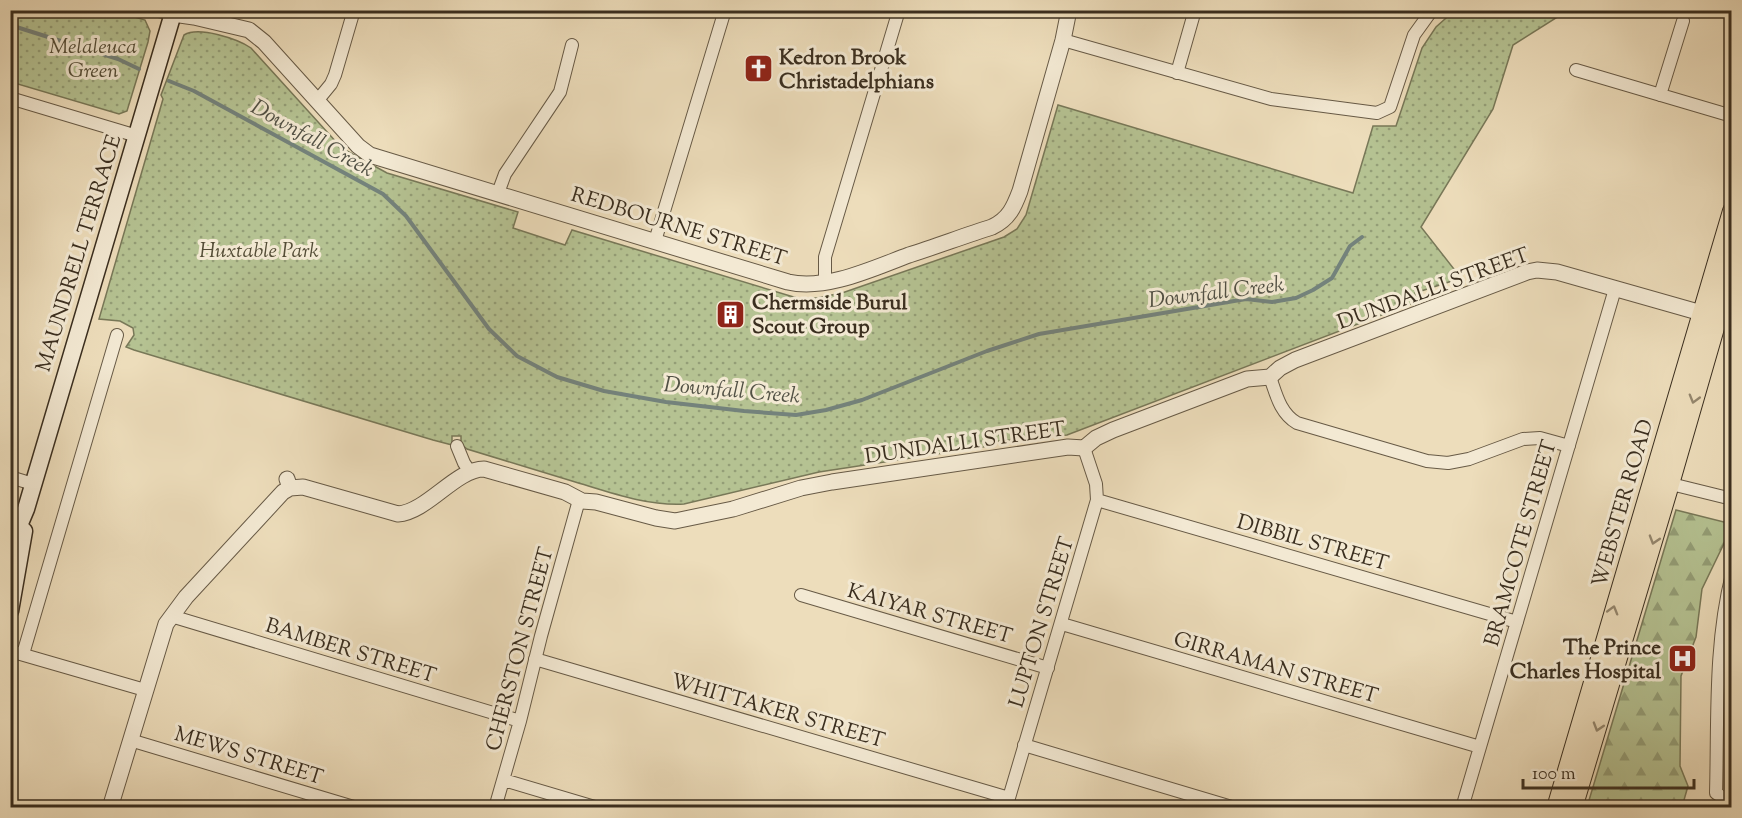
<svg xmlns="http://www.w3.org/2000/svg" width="1742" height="818" font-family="'Sorts Mill Goudy',serif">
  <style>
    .forest { fill: url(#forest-firs); stroke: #787858; stroke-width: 1.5 }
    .park { fill: url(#park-dots); stroke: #787858; stroke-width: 1.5 }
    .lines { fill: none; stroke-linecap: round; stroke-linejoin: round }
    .stream { stroke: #74827b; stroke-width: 4 }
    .minor-casing { stroke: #675a46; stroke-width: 14 }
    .tertiary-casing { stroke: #675a46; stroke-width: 17 }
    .secondary-casing { stroke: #3a2e1f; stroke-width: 19 }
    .primary-casing { stroke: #3a2e1f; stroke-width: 20 }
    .minor { stroke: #f3e9d3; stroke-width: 12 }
    .tertiary { stroke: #f3e9d3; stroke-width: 15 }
    .secondary { stroke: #f3e9d3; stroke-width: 16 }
    .primary { stroke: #edddbb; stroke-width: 18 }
    .oneway { stroke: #94866d }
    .labels { text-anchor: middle; stroke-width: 6; stroke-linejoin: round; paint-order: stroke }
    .park-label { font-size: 21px; font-style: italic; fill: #534c36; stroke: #f3e9d3 }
    .poi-label { font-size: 21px; font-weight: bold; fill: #3a2e1f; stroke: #f3e9d3; text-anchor: start }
    .street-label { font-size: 21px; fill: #3a2e1f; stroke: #f3e9d3 }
    .water-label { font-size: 22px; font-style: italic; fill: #525145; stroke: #f3e9d3 }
  </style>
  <defs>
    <pattern id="forest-firs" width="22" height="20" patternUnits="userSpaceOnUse" patternTransform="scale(1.5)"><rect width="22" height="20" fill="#b5c292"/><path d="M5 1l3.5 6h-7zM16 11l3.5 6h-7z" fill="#949e77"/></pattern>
    <pattern id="park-dots" width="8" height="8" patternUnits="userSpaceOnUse" patternTransform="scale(1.5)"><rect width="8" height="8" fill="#b5c292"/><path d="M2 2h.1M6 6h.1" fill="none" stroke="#949e77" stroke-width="1.8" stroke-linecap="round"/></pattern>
  </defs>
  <rect width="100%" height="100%" fill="#edddbb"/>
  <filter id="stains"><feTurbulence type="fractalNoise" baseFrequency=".00333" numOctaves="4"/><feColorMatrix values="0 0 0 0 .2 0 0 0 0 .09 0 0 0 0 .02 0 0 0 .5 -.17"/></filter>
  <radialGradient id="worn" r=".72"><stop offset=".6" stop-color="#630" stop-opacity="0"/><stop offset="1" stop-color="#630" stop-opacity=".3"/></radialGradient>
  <!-- forest -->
  <path class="forest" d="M1676,510L1732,524L1731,529L1702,589L1696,637L1681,676L1680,766L1688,786L1682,807H1587Z"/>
  <!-- park -->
  <path class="park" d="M10,11H114L145,20L150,31L148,42L127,111L119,114L11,82Z
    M1454,11H1567L1513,45L1493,109L1421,227L1461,278L1415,293L1418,301L1067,435L989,442L990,446L819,472L684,504C646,506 609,492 572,481C537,470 502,460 467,449L461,444V436H452V445L433,440L134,350L126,347L134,335L133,328L120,321L99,319L163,99L161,95L184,35C199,26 238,39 251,48L338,144L347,151L387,173L518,212L513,228L565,245L572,230L797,298H817L842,293L1004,237L1017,229L1026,215L1058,105L1353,193L1373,126H1396L1422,48L1436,27Z"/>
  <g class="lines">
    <!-- stream -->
    <path class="stream" d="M10,25L118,59L139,69
      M169,81L194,91L383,194L406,216L489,329L517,356L557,377L604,391L666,402L744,411L796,415L826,410L862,400L987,351L1039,334L1246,299L1272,302L1296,298L1313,290L1332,278L1350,246L1362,237"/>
    <defs>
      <path id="minor" d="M153,10L173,14
        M1063,40L1271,99L1377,113L1390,107L1414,35L1432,10
        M1576,70L1732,116
        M1177,73L1195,10
        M1660,95L1683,21
        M10,98L137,136
        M317,101L331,84L335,75L354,10
        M498,193L505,174L560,92L572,45
        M655,241L725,10
        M825,281V257L899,10
        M1270,377C1276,394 1280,413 1297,423L1427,461L1448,463L1469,459L1523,439L1540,438L1569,446
        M457,446L464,463L470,472
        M10,477L33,484
        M1663,482L1732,499
        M1097,500L1517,622
        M1732,574C1714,645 1718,720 1716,793L1732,803
        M801,595L1048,668
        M171,616L520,721
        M1062,624L1480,747
        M10,651L145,690
        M23,654L117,335
        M535,659L1009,798
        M130,740L357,808
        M1024,745L1235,808
        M504,780L598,808
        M495,808L520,721L541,636L579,500
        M1006,808L1097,500L1096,484L1084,448
        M1462,808L1615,289"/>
      <path id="tertiary" d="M173,14L194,17L249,30L264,42L358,146L370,155L788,282C826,291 874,268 909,255C937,246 964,236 992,227C1009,219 1014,207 1020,191L1063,40L1069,10
        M287,479L290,488L303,487L398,514C427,512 456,469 484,469L565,492L582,501L596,502L656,518L675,521L733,509L801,488L832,482L1068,447L1084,448L1096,438L1113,430L1247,379L1270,377L1280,368L1295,360L1527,272L1537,270L1557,272L1712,316
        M110,808L166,624L186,597L283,492L290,488"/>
      <path id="secondary" d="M10,547L26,509L174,10
        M10,611L24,531"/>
      <path id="primary" d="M1556,808L1732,211
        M1573,808L1670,484L1732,269"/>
    </defs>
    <!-- minor casing -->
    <use href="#minor" class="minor-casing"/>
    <!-- tertiary casing -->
    <use href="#tertiary" class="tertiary-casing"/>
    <!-- secondary casing -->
    <use href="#secondary" class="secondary-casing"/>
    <!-- primary casing -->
    <use href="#primary" class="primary-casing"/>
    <!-- minor -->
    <use href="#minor" class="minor"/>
    <!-- tertiary -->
    <use href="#tertiary" class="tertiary"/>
    <!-- secondary -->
    <use href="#secondary" class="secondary"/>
    <!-- primary -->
    <use href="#primary" class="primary"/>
  </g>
  <!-- one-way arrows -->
  <defs><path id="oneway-chevron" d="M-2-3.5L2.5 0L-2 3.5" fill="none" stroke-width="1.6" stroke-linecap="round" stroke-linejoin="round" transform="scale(1.5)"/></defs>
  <g class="oneway">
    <use href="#oneway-chevron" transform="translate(1694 399) rotate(106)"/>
    <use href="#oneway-chevron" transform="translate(1654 540) rotate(107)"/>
    <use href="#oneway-chevron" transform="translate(1613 610) rotate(-74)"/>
    <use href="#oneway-chevron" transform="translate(1598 727) rotate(107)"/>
  </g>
  <!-- icons -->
  <defs>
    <symbol id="church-square" viewBox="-11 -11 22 22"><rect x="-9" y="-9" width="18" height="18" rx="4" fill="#8f2418" stroke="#f3e9d3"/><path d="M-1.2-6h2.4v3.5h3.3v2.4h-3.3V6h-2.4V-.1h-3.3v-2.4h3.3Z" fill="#fff"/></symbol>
    <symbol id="building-square" viewBox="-11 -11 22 22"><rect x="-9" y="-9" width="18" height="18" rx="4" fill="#8f2418" stroke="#f3e9d3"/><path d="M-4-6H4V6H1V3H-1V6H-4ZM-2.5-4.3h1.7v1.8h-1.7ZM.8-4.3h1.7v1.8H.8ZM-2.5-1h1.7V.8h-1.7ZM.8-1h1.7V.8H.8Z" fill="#fff"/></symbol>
    <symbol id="hospital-square" viewBox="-11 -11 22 22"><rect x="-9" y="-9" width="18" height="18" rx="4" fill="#8f2418" stroke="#f3e9d3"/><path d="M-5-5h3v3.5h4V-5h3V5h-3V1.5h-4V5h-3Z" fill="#fff"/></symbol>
  </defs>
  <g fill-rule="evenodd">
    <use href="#church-square" x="742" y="52" width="33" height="33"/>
    <use href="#building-square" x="714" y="298" width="33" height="33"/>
    <use href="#hospital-square" x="1666" y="642" width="33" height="33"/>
  </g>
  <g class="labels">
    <!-- park labels -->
    <g class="park-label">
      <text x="93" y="53">Melaleuca<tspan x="93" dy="24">Green</tspan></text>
      <text x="259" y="257">Huxtable Park</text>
    </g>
    <!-- poi labels -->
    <g class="poi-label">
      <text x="779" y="64">Kedron Brook<tspan x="779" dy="24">Christadelphians</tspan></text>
      <text x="752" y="309">Chermside Burul<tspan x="752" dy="24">Scout Group</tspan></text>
      <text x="1661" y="654" text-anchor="end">The Prince<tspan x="1661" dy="24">Charles Hospital</tspan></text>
    </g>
    <!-- street labels -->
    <g class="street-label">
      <text transform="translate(679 226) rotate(17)" y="7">REDBOURNE STREET</text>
      <text transform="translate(78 253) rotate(-73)" y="7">MAUNDRELL TERRACE</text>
      <text transform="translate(1433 288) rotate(-20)" y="7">DUNDALLI STREET</text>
      <text transform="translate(965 442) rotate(-8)" y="7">DUNDALLI STREET</text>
      <text transform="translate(1622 503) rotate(-74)" y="7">WEBSTER ROAD</text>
      <text transform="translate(1313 542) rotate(16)" y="7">DIBBIL STREET</text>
      <text transform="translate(1520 543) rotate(-74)" y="7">BRAMCOTE STREET</text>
      <text transform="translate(930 613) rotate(16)" y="7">KAIYAR STREET</text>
      <text transform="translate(1041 622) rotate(-73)" y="7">LUPTON STREET</text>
      <text transform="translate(519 649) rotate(-75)" y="7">CHERSTON STREET</text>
      <text transform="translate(351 650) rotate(17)" y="7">BAMBER STREET</text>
      <text transform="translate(1276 667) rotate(16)" y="7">GIRRAMAN STREET</text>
      <text transform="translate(778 710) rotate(16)" y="7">WHITTAKER STREET</text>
      <text transform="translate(249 755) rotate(17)" y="7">MEWS STREET</text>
    </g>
    <!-- water labels -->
    <g class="water-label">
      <text transform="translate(313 137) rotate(29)" y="8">Downfall Creek</text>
      <text transform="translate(1216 291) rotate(-7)" y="8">Downfall Creek</text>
      <text transform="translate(732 389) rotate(5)" y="8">Downfall Creek</text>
    </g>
  </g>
  <!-- margin -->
  <rect width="1742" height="818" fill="none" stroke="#edddbb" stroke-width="36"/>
  <rect x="12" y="12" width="1718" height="794" fill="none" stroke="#3a2e1f" stroke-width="3"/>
  <rect x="18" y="18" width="1706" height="782" fill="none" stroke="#3a2e1f" stroke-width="1.5"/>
  <!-- scale -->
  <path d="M1523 779v9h171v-9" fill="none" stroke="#3a2e1f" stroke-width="3"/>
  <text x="1532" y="779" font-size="18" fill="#3a2e1f" stroke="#f3e9d3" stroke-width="4.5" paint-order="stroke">100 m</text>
  <rect width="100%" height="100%" filter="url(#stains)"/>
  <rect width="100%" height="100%" fill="url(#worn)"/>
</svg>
